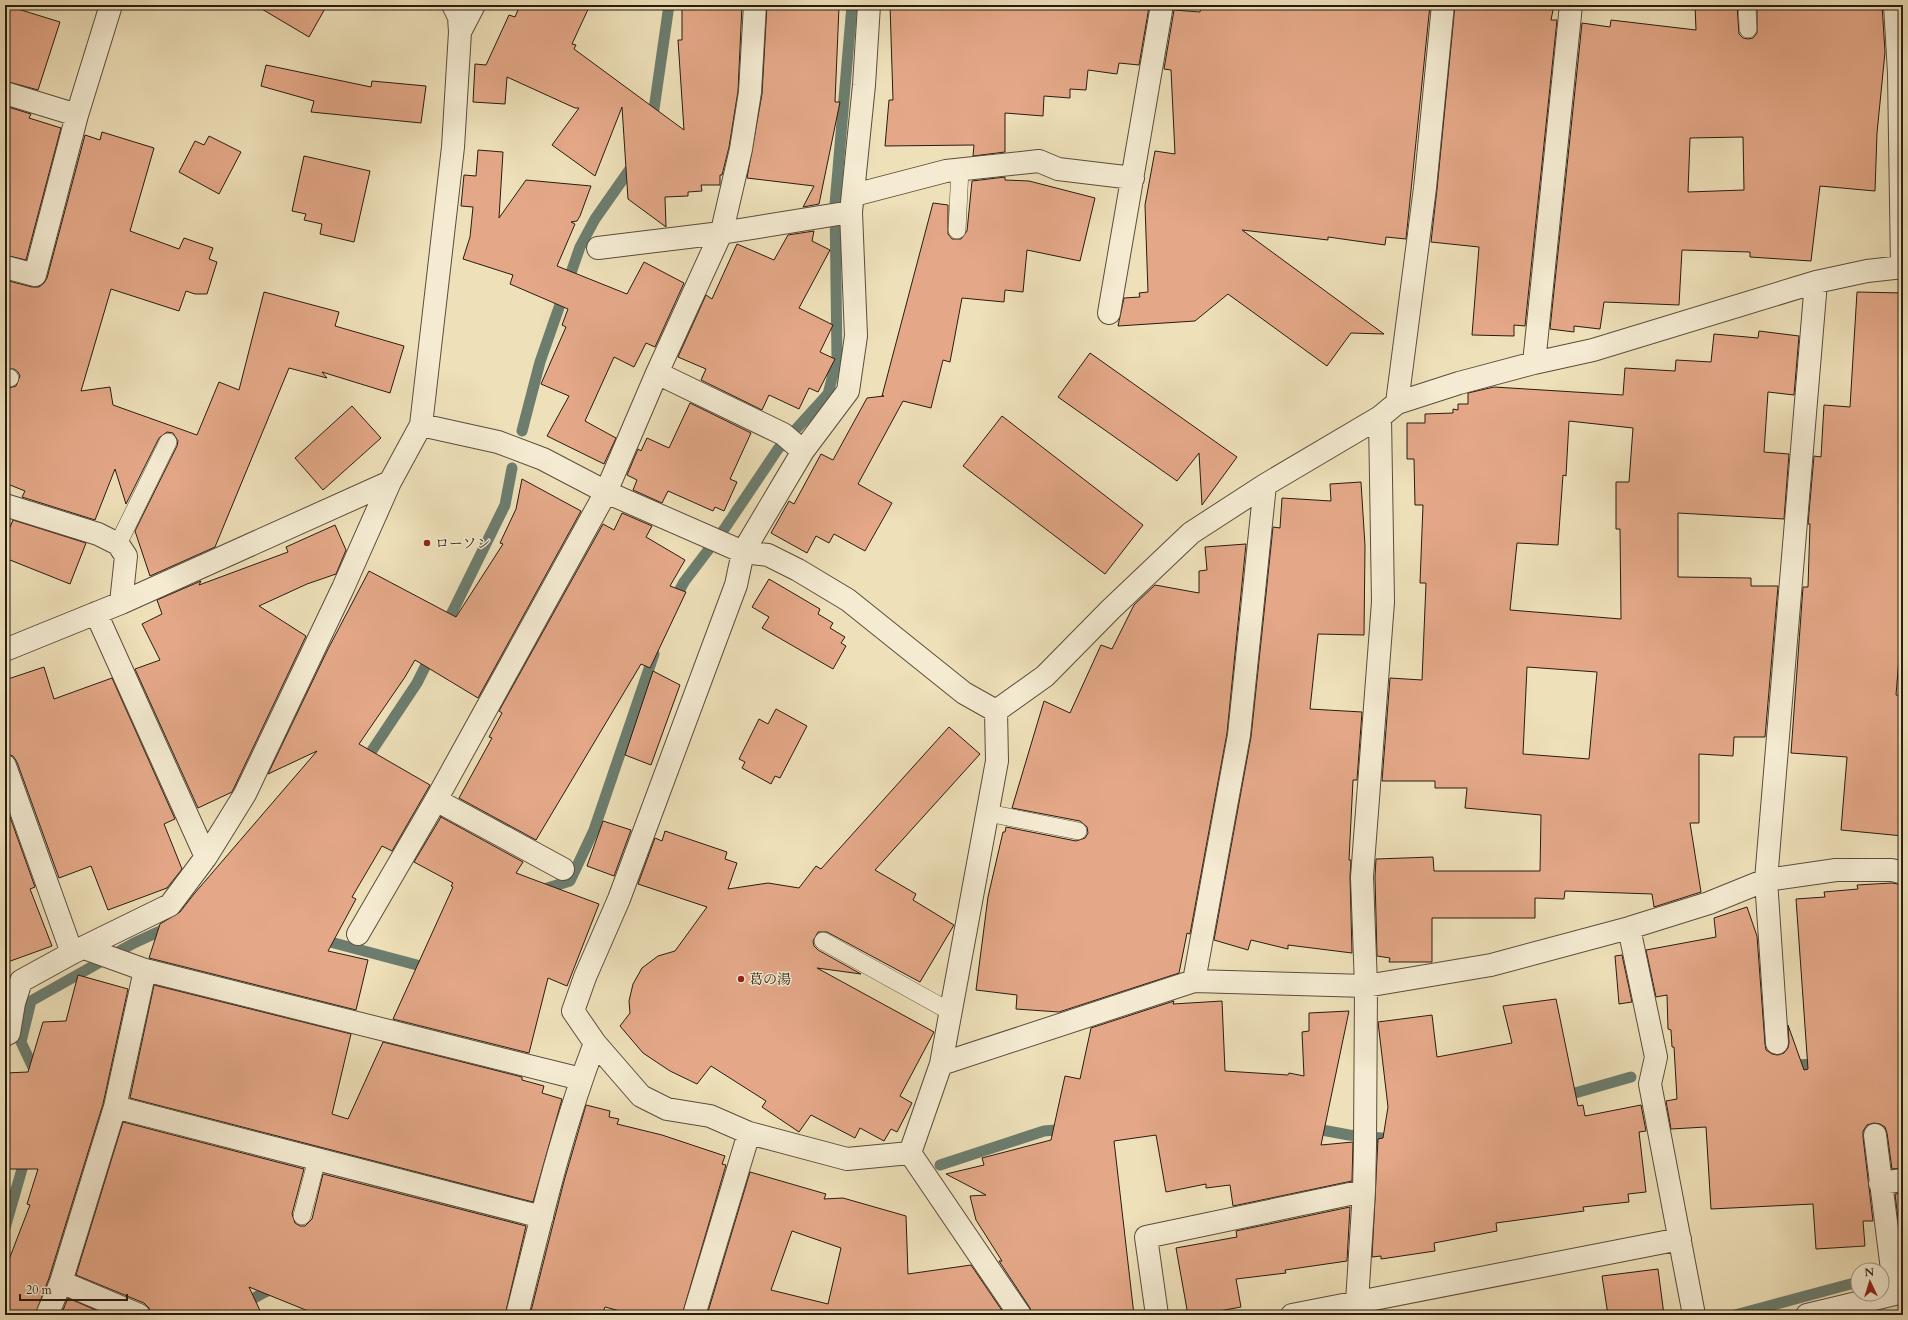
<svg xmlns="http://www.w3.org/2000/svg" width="1908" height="1320" font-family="Cardo,'Noto Serif JP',serif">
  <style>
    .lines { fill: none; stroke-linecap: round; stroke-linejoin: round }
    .stream { stroke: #6c7d6f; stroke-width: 11 }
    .building { fill: #e4a888; stroke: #291c11; fill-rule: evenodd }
    .lane-casing { stroke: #5a4d3b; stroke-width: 18 }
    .street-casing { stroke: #5a4d3b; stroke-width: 24 }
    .lane { stroke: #f4ebd2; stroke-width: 17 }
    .street { stroke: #f4ebd2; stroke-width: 22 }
    .poi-dot { fill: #8f2418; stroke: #f4ebd2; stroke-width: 1.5 }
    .labels { text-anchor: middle; stroke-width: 3; stroke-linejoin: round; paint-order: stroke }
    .poi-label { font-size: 14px; fill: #291c11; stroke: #f4ebd2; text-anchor: start }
  </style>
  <rect width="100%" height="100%" fill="#eee0b9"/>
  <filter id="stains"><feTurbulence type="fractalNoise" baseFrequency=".005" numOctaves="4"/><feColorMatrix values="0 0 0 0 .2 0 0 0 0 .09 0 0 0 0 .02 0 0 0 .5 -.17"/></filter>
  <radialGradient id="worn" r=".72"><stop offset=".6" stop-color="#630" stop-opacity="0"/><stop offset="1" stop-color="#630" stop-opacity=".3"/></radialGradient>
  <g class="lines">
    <!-- stream -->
    <path class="stream" d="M652,123L669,5
      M522,431L540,362L580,247L595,219L635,162
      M673,602L684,582L725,528L778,449L828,394L837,359L835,204L852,5
      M445,627L505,505L512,468
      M363,764L417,683L432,653
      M538,891L570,881L594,830L654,654
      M319,939L432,969
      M1788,1065L1822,1064
      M37,1076L21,1042L31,1001L134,943L169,927
      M1561,1097L1631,1077
      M1311,1128L1349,1135L1392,1139L1396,1138
      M940,1165L1044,1131L1068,1129
      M5,1228L26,1155
      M224,1315L265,1292L276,1288
      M1735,1315L1858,1282"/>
  </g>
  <!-- building -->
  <path class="building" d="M5,5L60,22L38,90L5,81Z
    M255,5H327L309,37Z
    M520,5H590L572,44L576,45L574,49L684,130L678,40H682V5H742L738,91L729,147L722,175H720V185H701L702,191L688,192V196L665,197L666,227L628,199L622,107L595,176L552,145L579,108H575L507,77L505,104L473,102L475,64L486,65L509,15L515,17Z
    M767,5L839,7L835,102H840L819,204L803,207L814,186L747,178L762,94Z
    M890,5H977L1019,8L1020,5H1130L1149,7L1139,65L1119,63L1117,74L1088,70L1086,90L1070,89V98L1044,96L1043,116L1005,113V152L973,156L974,145L885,146L889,100H893Z
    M1201,5H1430L1406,239L1386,237L1385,245L1328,237V240L1242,230L1384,334L1351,333L1327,366L1228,294L1195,321L1118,326L1124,298L1140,297L1139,293L1148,292L1145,205L1155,151L1175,154L1171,70L1164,69L1174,10L1200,12Z
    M1455,5H1554L1551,20H1557L1525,326L1514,325V336L1472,335L1479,247L1431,242L1437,189Z
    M1695,5H1737L1739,34L1743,38L1748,39L1753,38L1757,33V5H1882L1885,52L1877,133L1875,191L1820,186L1811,261L1750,257V252L1682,250L1679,305L1604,302L1600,329L1574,326V332L1550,329L1582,23L1610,27L1611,20L1696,30ZM1743,137L1744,190L1688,192L1690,138Z
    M266,65L371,87L372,81L426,86L421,123L311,112L314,101L261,86Z
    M5,106L31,114L29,118L61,128L26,260L5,255Z
    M102,132L154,148L130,231L179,249L184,238L213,248L209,259L217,262L207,294H195L186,291L179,311L111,289L81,391L110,387L113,405L197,435L219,382L239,390L264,292L339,312L335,326L404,346L390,393L322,372L327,378L289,368L215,547L150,576L135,531L177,446L178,441L173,433L167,432L159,438L126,504L115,469L95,520L22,497L25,491L5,483V389L16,386L20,376L18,372L14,369H5V280L32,287H39L44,283L47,278L85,135L100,140Z
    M209,136L241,152L219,194L179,172L195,141L204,145Z
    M478,150L503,152L499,218L526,180L591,186L580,216L577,221L571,222L575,224L557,266L627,294L644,262L684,283L655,347L646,343L634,367L614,357L585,421L616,438L604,464L547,436L569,396L541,384L566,327L562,325L568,309L510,284L513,275L463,259L470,237L473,207L461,206L464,175L476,176Z
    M304,156L370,171L354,242L320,234L322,224L304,220L306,214L292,211Z
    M1005,177V180L1029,181L1095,198L1080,261L1027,250L1023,292L1005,290L1004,302L962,298L950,362L943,360L931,408L903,401L858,484L892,503L865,551L834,534L829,543L816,536L807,553L771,533L789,501L794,504L821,454L833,460L867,398L884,396H882L933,203L948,205V234L952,239H961L967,231L972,181Z
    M814,231L812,241L830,250L799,308L833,325L820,352L835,359L818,392L809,388L799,409L769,395L762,410L701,380L706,369L678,357L706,295L712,299L737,244L774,260L788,235Z
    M1857,292L1903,293V608L1896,695L1903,696V836L1841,830L1847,757L1791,753L1803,587H1808L1810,524H1808L1814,456L1821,457L1824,405L1850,407Z
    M1759,331L1799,336L1794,395L1768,392L1764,452L1789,454L1784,519L1678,513V577L1751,578V586H1778L1765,737H1734L1733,756L1699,754V823H1690L1701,892L1654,907L1652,894L1565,891L1564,899L1535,898V918H1432V962H1389L1390,958L1377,956L1375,877L1376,859L1433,857L1434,871H1540L1541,815L1465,808L1467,788H1435V781H1382L1390,678L1422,680L1426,583H1420L1423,505H1415L1414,459H1407V423H1425V414L1453,413V409L1458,410V404H1468V393L1494,387L1623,395L1625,368L1675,371L1676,360L1711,362L1714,334L1758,338ZM1569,421L1633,428L1629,482H1616V529H1620L1621,619L1510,610L1517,543L1558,545L1563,475L1566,476ZM1527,667L1597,672L1589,759L1523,754Z
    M1090,353L1237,457L1202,505L1199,453L1177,481L1058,397Z
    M690,403L751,433L730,479L737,482L724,511L715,507L713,511L668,491L662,503L633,490L637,480L627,475L638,449L641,451L647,438L669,448Z
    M352,406L381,438L323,490L295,458Z
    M1002,416L1143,525L1105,574L963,466Z
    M522,479L581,511L478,698L415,660L405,677L359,744L430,785L392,851L382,846L352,897L356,899L328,951L368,960L356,1010L149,958L160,924L180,912L194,894L317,751L268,774L328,649L369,571L456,617L503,544L500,543L516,509Z
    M1361,482L1365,546L1364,635L1318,634L1310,709L1362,712L1357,780H1353L1349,860H1351L1350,877L1352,953L1288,945V949L1251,940L1248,950L1214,940L1251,737L1273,527L1280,528L1282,498L1331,501L1330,484Z
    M622,513L652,526L646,537L685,560L670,586L686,592L650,668L641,664L536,840L459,798L492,738L489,737L502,713L499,711L603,524L614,530Z
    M13,520L86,543L70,584L5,558V539Z
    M335,525L346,550L336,574L307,584L259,606L306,636L232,792L198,808L135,669L160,660L142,624L162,614L157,600L201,581L199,585L288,552L286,547Z
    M1246,544L1227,733L1190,934L1187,933L1179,973L1059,1012L1016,1009L1017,995L976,990L988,897L1003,832H1005L1006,827L1076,841L1085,838L1088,833L1087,827L1080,821L1012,808L1044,701L1070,713L1101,645L1112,649L1134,605L1155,585L1199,593V571L1207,570L1205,547Z
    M769,579L820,609L818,614L833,623L830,628L845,637L841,643L846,646L833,669L762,628L769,617L752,607Z
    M44,667L54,699L112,678L175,819L164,824L182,869L167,888L108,910L91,866L59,878L17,762L13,756L5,754V680Z
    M653,671L680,685L651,765L625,755Z
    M776,709L807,726L780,778L775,776L771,784L742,768L745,762L739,759L759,719L768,724Z
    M949,727L980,754L875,870L916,894L913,900L954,925L920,982L827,932H818L813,941L814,946L818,950L861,974L817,968L934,1032L900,1096L912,1103L897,1132L891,1129L884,1141L860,1128L855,1138L811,1115L799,1132L762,1107L766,1101L711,1066L697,1084L670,1071L643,1053L620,1026L630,1013L629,1001L633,984L642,968L658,956L675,951L707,907L638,884L655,838L662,841L665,831L727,852L725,859L737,863L728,889L768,883L799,888L816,866L821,869Z
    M5,803L35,887L30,889L52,946L5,963Z
    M441,817L523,862L516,873L599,904L567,986L548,978L529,1053L393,1019L453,887L451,886L453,883L414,862Z
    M603,821L631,830L614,876L587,866Z
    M1892,883L1903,885V1168L1892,1169L1887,1133L1885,1127L1880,1124L1874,1123L1867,1125L1863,1131V1137L1873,1221H1863L1865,1246L1816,1249L1813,1204L1711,1209L1706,1127L1671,1129L1666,1101L1677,1099L1674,1047H1672L1671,1030L1668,1029L1667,995L1656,997L1646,950L1716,937L1714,918L1747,907L1757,936L1765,1044L1766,1050L1772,1054L1778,1055L1784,1053L1788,1048L1789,1043L1788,1025L1804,1070L1808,1069L1796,899L1825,897L1824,892L1858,889L1857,885Z
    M1622,955L1632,1002L1619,1004L1615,956Z
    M78,975L128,989L103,1104L49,1278L35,1315H5V1270L30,1205L27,1204L38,1169H5V1073L28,1072L43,1022L66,1021Z
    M154,985L351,1034L332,1114L348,1119L383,1042L522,1077V1080L544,1086L542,1093L562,1099L533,1202L130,1098Z
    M1556,999L1578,1106L1583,1105L1585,1116L1641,1105L1646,1131L1639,1132L1646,1192L1628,1194L1629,1202L1583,1207L1584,1211L1496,1223L1497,1231L1434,1243L1435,1251L1381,1259V1256L1372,1257L1378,1139L1383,1138L1388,1107L1378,1022L1432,1015L1437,1057L1512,1043L1503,1006Z
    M1174,1001L1173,1004L1222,1001L1225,1071L1288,1075L1289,1073L1304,1076L1302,1032L1309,1031V1013L1349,1011L1321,1145L1353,1142L1352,1181L1233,1206L1230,1185L1206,1188V1184L1166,1192L1156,1135L1114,1141L1134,1315H1032L1030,1308L999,1261H1002L976,1220L970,1196L986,1195L946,1174L984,1165L982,1158L1051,1140L1065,1076L1080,1079L1091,1028Z
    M586,1105L610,1111L609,1117L619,1119L617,1124L662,1135L725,1156L722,1164L726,1165L682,1315H635L605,1307L602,1315H530L564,1181Z
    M123,1122L304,1169L292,1214L295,1223L300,1226H305L312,1219L323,1174L526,1226L505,1315H318L249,1287L262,1315H151L149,1308L144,1303L76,1275Z
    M750,1172L826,1194L824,1199L843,1198L906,1216L908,1274L971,1265L1005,1315H707ZM792,1231L841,1248L828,1304L771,1290Z
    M1903,1193V1219H1898L1895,1194Z
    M1350,1207L1347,1261L1285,1270L1286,1273L1236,1279L1241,1307L1197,1315H1188L1176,1248L1237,1237L1236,1231Z
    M1658,1269L1664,1315H1608L1602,1276Z
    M68,1298L107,1315H61Z"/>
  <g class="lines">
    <defs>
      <path id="lane" d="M1747,5L1748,29
        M957,230L960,169
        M5,379L10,378
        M118,544L168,442
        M988,813L1078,831
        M823,941L951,1012
        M302,1216L317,1159"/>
      <path id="street" d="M1895,5L1899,73L1902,267
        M460,32L474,5
        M5,93L77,115
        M854,195L946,171L1039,161L1058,169L1133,178
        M598,248L721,233L851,212
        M5,267L35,275L77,115L111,5
        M1109,313L1162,5
        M1534,363L1571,5
        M657,373L783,434L803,451
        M1397,403L1425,188L1443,5
        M421,425L498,442L543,459L606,492L743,552L768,555L798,570L848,600L964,693L996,711
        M5,505L98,534L118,544L126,556L121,603
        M96,613L206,857
        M5,650L121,603L390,482
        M996,711L1045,676L1111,609L1191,533L1265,485L1380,417L1397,403L1459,383L1534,363L1593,350L1816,282L1867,271L1903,267
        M5,766L72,953
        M436,800L563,869
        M1629,928L1656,1057L1650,1084L1694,1315
        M358,934L436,800L606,492L657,373L722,231L741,149L750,92L755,5
        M84,948L145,970L581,1079
        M1194,981L1239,735L1265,485
        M5,1035L9,1033L14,1003L21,981L72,953L170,905L206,857L245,794L343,588L390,482L421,425L453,147L460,32L459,17L453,5
        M595,1043L641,1096L667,1109L710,1116L749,1133L847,1159L910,1153
        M1777,1043L1766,880L1816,282
        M941,1064L1194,981L1366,986L1491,965L1629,928L1709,903L1766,880L1836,870H1892L1903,873
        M115,1107L542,1217
        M1875,1135L1895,1293
        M910,1153L941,1064L997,761L996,711
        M910,1153L1020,1315
        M1880,1183L1903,1180
        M61,1282L139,1315
        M1357,1302L1364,1191L1365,1146L1366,986L1362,877L1383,602L1380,417
        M47,1315L61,1282L115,1107L145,970
        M517,1315C540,1224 561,1131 595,1043L573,1011L585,977L619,899L736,585L743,552L803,451L848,391L856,336L851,212L864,85L869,5
        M694,1315L749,1133
        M1157,1315L1146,1237L1364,1191
        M1292,1315L1680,1239
        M1807,1315L1903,1292"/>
    </defs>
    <!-- lane casing -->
    <use href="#lane" class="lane-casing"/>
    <!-- street casing -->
    <use href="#street" class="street-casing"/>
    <!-- lane -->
    <use href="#lane" class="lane"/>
    <!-- street -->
    <use href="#street" class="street"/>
  </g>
  <!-- markers -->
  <g class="poi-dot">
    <circle cx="427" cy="543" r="4"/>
    <circle cx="741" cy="979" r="4"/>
  </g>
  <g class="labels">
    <!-- poi labels -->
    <g class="poi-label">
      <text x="435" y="548">ローソン</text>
      <text x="749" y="984">葛の湯</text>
    </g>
  </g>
  <!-- margin -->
  <rect width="1908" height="1320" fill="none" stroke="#eee0b9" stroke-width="20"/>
  <rect x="6" y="6" width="1896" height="1308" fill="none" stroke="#291c11" stroke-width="2"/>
  <rect x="10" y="10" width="1888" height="1300" fill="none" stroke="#291c11"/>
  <!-- north arrow -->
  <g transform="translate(1870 1282) rotate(356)"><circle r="19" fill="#f4ebd2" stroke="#a39885"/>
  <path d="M0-3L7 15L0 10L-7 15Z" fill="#8f2418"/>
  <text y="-6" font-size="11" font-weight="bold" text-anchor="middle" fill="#291c11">N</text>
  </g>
  <!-- scale -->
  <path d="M20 1294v6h107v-6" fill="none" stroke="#291c11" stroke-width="2"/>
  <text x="26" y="1294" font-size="12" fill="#291c11" stroke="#f4ebd2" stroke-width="3" paint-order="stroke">20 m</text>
  <rect width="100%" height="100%" filter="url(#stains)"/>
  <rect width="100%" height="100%" fill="url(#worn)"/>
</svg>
